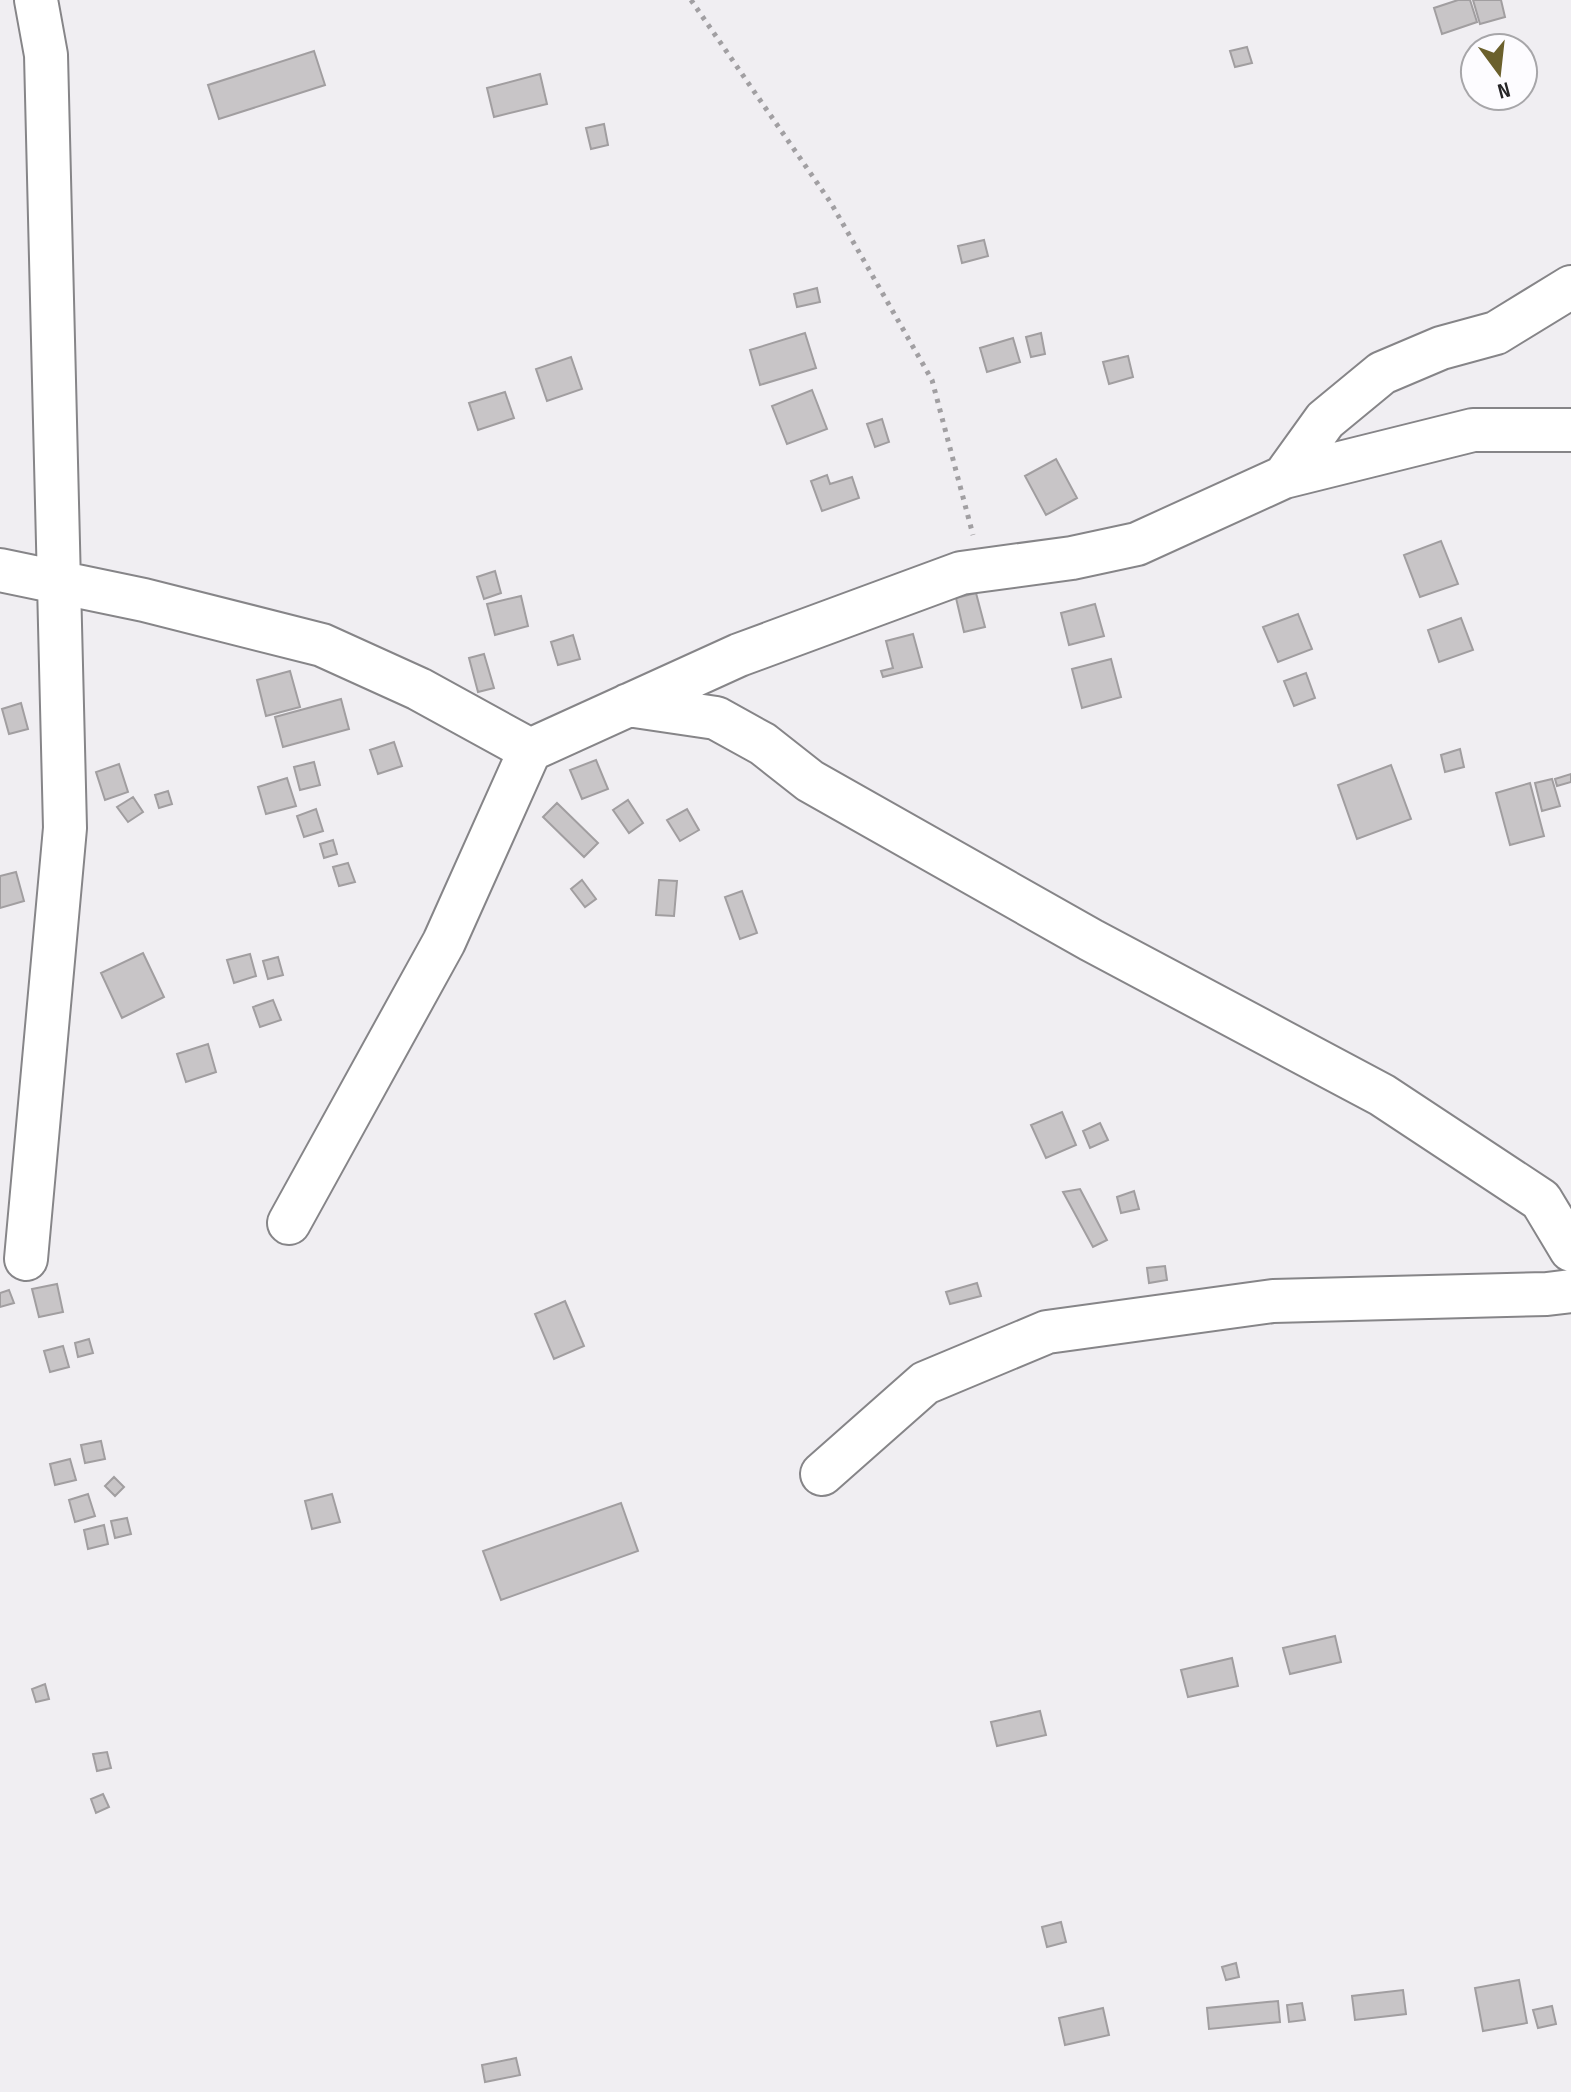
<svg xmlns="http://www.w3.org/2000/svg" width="1571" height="2092" font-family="'Sofia Sans Condensed',sans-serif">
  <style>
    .building { fill: #c8c5c7; stroke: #a19ea0; stroke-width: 2 }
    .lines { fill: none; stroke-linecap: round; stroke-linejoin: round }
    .street-casing { stroke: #868588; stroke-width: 46 }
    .path { stroke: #a19fa2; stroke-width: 5; stroke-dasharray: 4 6; stroke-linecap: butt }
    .street { stroke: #fff; stroke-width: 42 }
  </style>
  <rect width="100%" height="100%" fill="#f0eef2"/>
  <!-- building -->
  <path class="building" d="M1458,0H1470L1477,22L1442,34L1434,8Z
    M1473,0H1501L1505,17L1480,24Z
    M1247,47L1252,63L1235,67L1230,51Z
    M314,51L325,85L219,119L208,85Z
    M540,74L547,104L494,117L487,88Z
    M604,124L608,145L591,149L586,128Z
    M984,240L988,256L962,263L958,246Z
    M817,288L820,302L797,307L794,294Z
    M805,333L816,368L760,385L750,350Z
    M1041,333L1045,354L1031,357L1026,337Z
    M1013,338L1020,362L987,372L980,348Z
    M1128,356L1133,377L1109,384L1103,362Z
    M571,357L582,389L547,401L536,369Z
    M812,390L827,429L787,444L772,406Z
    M505,392L514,418L478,430L469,403Z
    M882,419L889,442L875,447L867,424Z
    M1056,459L1077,498L1046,515L1025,476Z
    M827,475L830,484L852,477L859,498L822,511L811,481Z
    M1441,541L1458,584L1420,597L1404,555Z
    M495,571L501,593L484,599L477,577Z
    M976,593L985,627L964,632L956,598Z
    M521,596L528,626L495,635L487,604Z
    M1095,604L1104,636L1069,645L1061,613Z
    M1298,614L1312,649L1278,662L1263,627Z
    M1461,618L1473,650L1439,662L1428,630Z
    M913,634L922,667L883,677L881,671L893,668L886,641Z
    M573,635L580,659L558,665L551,642Z
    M484,654L494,688L478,692L469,658Z
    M1111,659L1121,697L1082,708L1072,669Z
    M290,671L300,707L266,716L257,680Z
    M1306,673L1315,698L1294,706L1284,681Z
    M341,699L349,729L283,747L275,717Z
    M21,703L28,729L9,734L2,709Z
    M394,742L402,766L378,774L370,750Z
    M1460,749L1464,767L1445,772L1441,755Z
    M596,760L608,789L582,799L570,770Z
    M314,762L320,785L300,790L294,767Z
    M119,764L128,792L105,800L96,772Z
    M1391,765L1411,819L1357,839L1338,785Z
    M1571,774V782L1557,786L1555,779Z
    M287,778L296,806L266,814L258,787Z
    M1552,779L1560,806L1542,811L1535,783Z
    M1530,783L1544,836L1510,845L1496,793Z
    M168,791L172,804L159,808L155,795Z
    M133,797L143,812L128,822L117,807Z
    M628,800L643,823L629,833L613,810Z
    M557,803L598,843L584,857L543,817Z
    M316,809L323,831L304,837L297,816Z
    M687,809L699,830L680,841L667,820Z
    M333,840L337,854L324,858L320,844Z
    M348,863L355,882L339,886L333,867Z
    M16,872L24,901L0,908V876Z
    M582,880L596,899L585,907L571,889Z
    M659,880L677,881L674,916L656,915Z
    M742,891L757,933L740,939L725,897Z
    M143,953L164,997L122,1018L101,973Z
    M250,954L256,976L234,983L227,960Z
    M278,957L283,975L268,979L263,961Z
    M273,1000L281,1020L260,1027L253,1007Z
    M208,1044L216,1072L186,1082L177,1054Z
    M1062,1112L1076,1145L1046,1158L1031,1125Z
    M1100,1123L1108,1140L1090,1148L1083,1131Z
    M1080,1189L1107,1240L1093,1247L1063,1192Z
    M1134,1191L1139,1209L1121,1213L1117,1197Z
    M1165,1266L1167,1280L1149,1283L1147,1268Z
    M977,1283L981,1296L950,1304L946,1292Z
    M57,1284L63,1312L39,1317L32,1289Z
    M9,1290L14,1303L0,1307V1293Z
    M565,1301L584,1346L554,1359L535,1314Z
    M89,1339L93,1353L78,1357L75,1343Z
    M63,1346L69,1367L50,1372L44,1351Z
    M101,1441L105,1459L85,1463L81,1445Z
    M70,1459L76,1480L55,1485L50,1464Z
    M114,1477L124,1487L115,1496L105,1486Z
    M88,1494L95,1516L75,1522L69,1500Z
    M332,1494L340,1522L312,1529L305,1501Z
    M621,1503L638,1551L501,1600L483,1551Z
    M127,1518L131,1534L115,1538L111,1521Z
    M104,1525L108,1544L88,1549L84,1530Z
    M1335,1636L1341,1662L1290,1674L1283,1648Z
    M1232,1658L1238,1686L1188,1697L1181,1670Z
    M45,1684L49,1699L36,1702L32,1689Z
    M1040,1711L1046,1735L997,1746L991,1722Z
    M107,1752L111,1768L97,1771L93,1754Z
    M103,1794L109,1807L96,1813L91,1799Z
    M1061,1922L1066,1942L1047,1947L1042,1927Z
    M1236,1963L1239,1977L1226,1980L1222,1967Z
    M1519,1980L1527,2023L1483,2031L1475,1988Z
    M1403,1990L1406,2014L1355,2020L1352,1996Z
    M1278,2001L1280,2022L1209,2029L1207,2008Z
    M1302,2003L1305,2020L1289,2022L1287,2005Z
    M1552,2006L1556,2024L1538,2028L1533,2010Z
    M1103,2008L1109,2035L1065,2045L1059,2018Z
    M516,2058L520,2075L485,2082L482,2065Z"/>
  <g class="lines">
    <defs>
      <path id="street" d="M1284,477L1473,430H1571
        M0,570L144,600L322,645L419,689L530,750
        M628,705L716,718L763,744L810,781L1091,940L1382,1095L1541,1200L1571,1250
        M289,1223L444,942L530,750L739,655L961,573L1072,558L1137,544L1284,477L1325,420L1382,373L1441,348L1496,333L1571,287
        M26,1259L65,828L46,55L36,0
        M822,1474L925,1383L1047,1332L1273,1301L1547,1294L1571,1291"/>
    </defs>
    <!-- street casing -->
    <use href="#street" class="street-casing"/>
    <!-- path -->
    <path class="path" d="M691,0L831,203L932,380L973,535"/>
    <!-- street -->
    <use href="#street" class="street"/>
  </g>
  <!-- north arrow -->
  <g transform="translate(1499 72) rotate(165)"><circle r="38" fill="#fdfcff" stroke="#a7a6a9" stroke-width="2"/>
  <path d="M0-6L14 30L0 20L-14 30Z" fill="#6b602c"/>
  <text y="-12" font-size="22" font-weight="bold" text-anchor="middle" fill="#262527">N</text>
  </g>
</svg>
